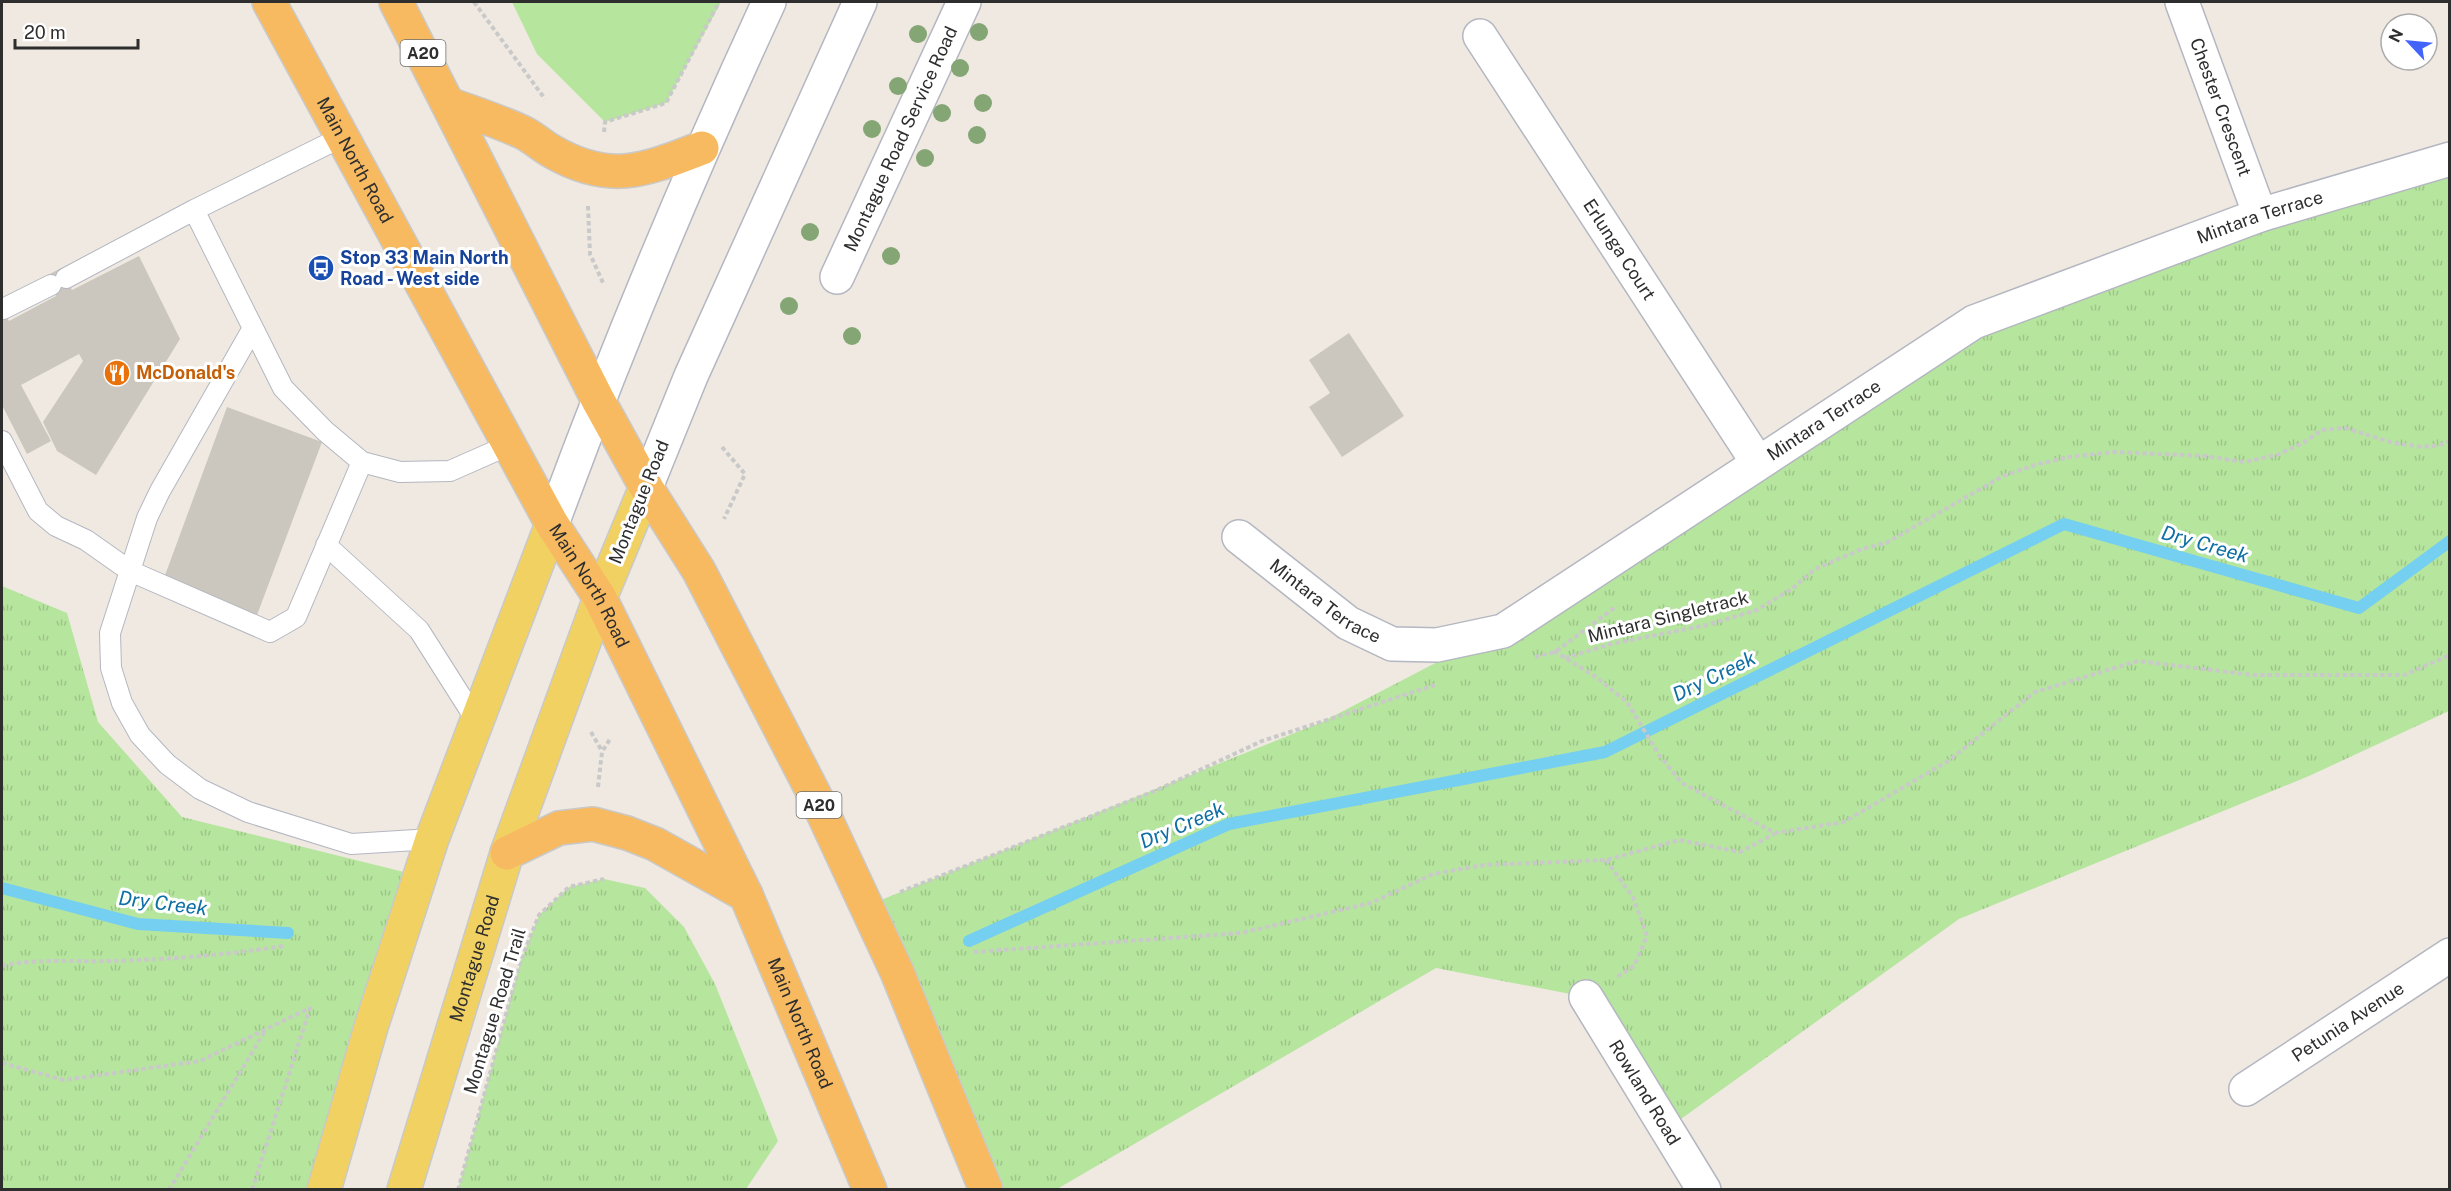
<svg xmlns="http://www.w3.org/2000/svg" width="2451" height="1191" font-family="'Public Sans',sans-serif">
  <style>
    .grass { fill: #b6e59e }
    .park { fill: url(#park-tufts) }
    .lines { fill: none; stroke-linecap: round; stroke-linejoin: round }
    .stream { stroke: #75cff0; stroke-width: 12 }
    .building { fill: #cbc7bf }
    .service-casing { stroke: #b4b7c1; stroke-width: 22 }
    .minor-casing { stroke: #b4b7c1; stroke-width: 36 }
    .secondary-casing { stroke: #b4b7c1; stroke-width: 36 }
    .primary-casing { stroke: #c9c9c9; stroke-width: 36 }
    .trunk-casing { stroke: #c9c9c9; stroke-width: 36 }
    .path { stroke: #c9c9c9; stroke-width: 4; stroke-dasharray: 4.5 3; stroke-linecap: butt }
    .service { stroke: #fff; stroke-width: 20 }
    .minor { stroke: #fff; stroke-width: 33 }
    .secondary { stroke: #fff; stroke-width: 33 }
    .primary { stroke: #f2d163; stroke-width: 33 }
    .trunk { stroke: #f8ba60; stroke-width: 33 }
    .tree { fill: #84a574 }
    .labels { text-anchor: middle; stroke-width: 6; stroke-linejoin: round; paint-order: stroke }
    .shield { fill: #fff; stroke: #6d6d6d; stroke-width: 1.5 }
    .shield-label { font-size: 16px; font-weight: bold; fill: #2e2e2e }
    .street-label { font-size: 18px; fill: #2e2e2e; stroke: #fff }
    .transit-label { font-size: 18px; font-weight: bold; fill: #164399; stroke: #fff; text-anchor: start }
    .food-label { font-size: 18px; font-weight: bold; fill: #c56008; stroke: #fff; text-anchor: start }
    .water-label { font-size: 20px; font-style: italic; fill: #0d6fa3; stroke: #fff }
  </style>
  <defs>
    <pattern id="park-tufts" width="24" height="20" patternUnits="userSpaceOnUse" patternTransform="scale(1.5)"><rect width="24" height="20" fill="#b6e59e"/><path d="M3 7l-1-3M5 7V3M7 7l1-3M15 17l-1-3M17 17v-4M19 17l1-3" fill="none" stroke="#9dc588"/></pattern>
  </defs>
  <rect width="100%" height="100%" fill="#efe9e1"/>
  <!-- grass -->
  <path class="grass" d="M512,2H721L666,103L605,122L537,54Z"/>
  <!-- park -->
  <path class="park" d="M2449,159V711L2309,776L1959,919L1667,1129L1586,997L1436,968L1057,1189H985L866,906L1322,722L1518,620L1974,322Z
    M2,586L67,613L98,722L182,817L420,876L324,1189H2Z
    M604,879L645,888L684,927L715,984L778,1141L746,1189H458L521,960L539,915L569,887Z"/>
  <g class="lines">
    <!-- stream -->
    <path class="stream" d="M2,888L138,924L288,933
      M969,941L1229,824L1605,752L2064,524L2359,608L2450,541"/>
  </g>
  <!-- building -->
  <path class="building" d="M139,256L180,339L96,475L57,451L43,422L83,361L79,354L21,385L51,441L27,454L2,405V307L9,321L56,296L46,276L61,268L72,290Z
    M1349,333L1404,416L1342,457L1309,407L1330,393L1309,360Z
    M227,407L322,442L257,615L164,578Z"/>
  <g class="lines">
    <defs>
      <path id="service" d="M342,137L194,210L253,328L160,491L147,518L110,633L111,668L122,703L140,735L167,764L200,789L248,812L351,844L432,839
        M66,278L194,210
        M3,309L51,285
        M253,328L283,388L325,431L362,462L400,472L450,471L509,445
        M2,441L38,511L56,526L86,540L130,571L270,632L296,617L362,462
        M326,545L419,630L471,712L475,723"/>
      <g id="minor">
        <path id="s1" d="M2182,2L2260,215"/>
        <path id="s2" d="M1480,36L1758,463"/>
        <path id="s3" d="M837,277L964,2"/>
        <path id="s4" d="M1239,537L1348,623L1392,644L1437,645L1503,631L1974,322L2260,215L2450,159"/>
        <path id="s5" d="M1586,997L1704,1190"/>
        <path id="s6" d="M2246,1089L2450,955"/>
      </g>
      <path id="secondary" d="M646,487L691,376L860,2
        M552,524C617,347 690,173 769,2"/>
      <g id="primary">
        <path d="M324,1190L371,1027L432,839L552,524"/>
        <path id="s7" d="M404,1190L507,853L600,598L646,487"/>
      </g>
      <g id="trunk">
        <path id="s8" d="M269,2L552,524L600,598L746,895L870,1190"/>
        <path d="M396,2L598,400L646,487L699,571L815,796L897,972L986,1190"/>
        <path d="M449,104C473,113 498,121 522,132C533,137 542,146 553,152C611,185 645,170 702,148"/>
        <path d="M507,853L559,828L593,824L627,833L655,844L746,895"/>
      </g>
    </defs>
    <!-- service casing -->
    <use href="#service" class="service-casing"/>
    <!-- minor casing -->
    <use href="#minor" class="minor-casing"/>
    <!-- secondary casing -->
    <use href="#secondary" class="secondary-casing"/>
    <!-- primary casing -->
    <use href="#primary" class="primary-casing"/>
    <!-- trunk casing -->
    <use href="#trunk" class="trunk-casing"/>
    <!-- path -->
    <path class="path" d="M474,2L545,99
      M604,132L605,122L666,103L719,2
      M588,206L590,254L604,285
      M722,447L745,474L724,519
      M1554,651L1596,677L1627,702L1659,755L1682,783L1775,833L1844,822L1948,761L2035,692L2138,661L2253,675H2404L2450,655
      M1535,657L1555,652L1617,606
      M1565,658L1611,644L1707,625L1757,610L1793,588L1815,569L1862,549L1886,543L2003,476L2035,465L2069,457L2113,452L2205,456L2244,462L2277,455L2303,443L2322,430L2345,428L2394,443L2423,447L2440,445L2450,441
      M591,732L602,751
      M598,787L602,752L610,739
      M1606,860L1633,897L1647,936L1634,966L1617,977
      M900,892L1157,790L1262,741L1435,685
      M974,952L1241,933L1371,903L1433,874L1484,865L1606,860L1679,840L1740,852L1774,834
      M2,966C36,958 72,962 108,961C166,960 226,955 283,946
      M2,1063L64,1080L200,1061L310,1008L252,1190
      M169,1190L265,1031
      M458,1190L521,960L539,915L569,887L604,879"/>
    <!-- service -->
    <use href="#service" class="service"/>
    <!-- minor -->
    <use href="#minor" class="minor"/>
    <!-- secondary -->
    <use href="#secondary" class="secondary"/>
    <!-- primary -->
    <use href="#primary" class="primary"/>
    <!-- trunk -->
    <use href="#trunk" class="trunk"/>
  </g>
  <!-- trees -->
  <g class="tree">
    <circle cx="979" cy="32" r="9"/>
    <circle cx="918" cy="34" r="9"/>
    <circle cx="960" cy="68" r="9"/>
    <circle cx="898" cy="86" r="9"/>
    <circle cx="983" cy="103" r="9"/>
    <circle cx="942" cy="113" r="9"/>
    <circle cx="872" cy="129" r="9"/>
    <circle cx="977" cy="135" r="9"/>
    <circle cx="925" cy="158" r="9"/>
    <circle cx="810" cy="232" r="9"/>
    <circle cx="891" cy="256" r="9"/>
    <circle cx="789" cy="306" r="9"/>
    <circle cx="852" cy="336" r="9"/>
  </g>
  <!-- icons -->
  <defs>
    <symbol id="bus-disc" viewBox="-11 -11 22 22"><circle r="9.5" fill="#1a4fb4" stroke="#fff"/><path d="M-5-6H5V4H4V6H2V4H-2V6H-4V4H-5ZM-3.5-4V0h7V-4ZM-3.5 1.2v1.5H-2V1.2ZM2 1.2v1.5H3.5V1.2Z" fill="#fff"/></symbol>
    <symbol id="restaurant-disc" viewBox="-11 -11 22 22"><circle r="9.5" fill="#e8710a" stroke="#fff"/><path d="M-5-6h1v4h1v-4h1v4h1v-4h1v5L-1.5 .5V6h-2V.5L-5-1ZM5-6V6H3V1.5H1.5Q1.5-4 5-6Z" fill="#fff"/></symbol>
  </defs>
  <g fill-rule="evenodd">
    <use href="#bus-disc" x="306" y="253" width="30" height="30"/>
    <use href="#restaurant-disc" x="102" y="358" width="30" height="30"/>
  </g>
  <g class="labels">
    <!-- shield labels -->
    <g class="shield">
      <rect x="400.5" y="40" width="45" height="26" rx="4.5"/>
      <rect x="796.5" y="792" width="45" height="26" rx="4.5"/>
    </g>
    <g class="shield-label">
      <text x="423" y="59">A20</text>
      <text x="819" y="811">A20</text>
    </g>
    <!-- street labels -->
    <g class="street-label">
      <text dy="6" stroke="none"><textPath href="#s1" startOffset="112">Chester Crescent</textPath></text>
      <text dy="6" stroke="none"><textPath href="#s3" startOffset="152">Montague Road Service Road</textPath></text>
      <text dy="6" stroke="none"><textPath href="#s8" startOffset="180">Main North Road</textPath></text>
      <text dy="6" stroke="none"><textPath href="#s4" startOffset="1168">Mintara Terrace</textPath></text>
      <text dy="6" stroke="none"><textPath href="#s2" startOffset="255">Erlunga Court</textPath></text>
      <text dy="6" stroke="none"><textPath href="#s4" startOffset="684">Mintara Terrace</textPath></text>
      <text transform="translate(639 502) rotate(-68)" y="6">Montague Road</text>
      <text dy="6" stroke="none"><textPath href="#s8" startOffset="666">Main North Road</textPath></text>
      <text dy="6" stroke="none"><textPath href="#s4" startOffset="108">Mintara Terrace</textPath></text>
      <text transform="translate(1668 617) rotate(-14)" y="6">Mintara Singletrack</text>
      <text dy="6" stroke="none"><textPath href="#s7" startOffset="242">Montague Road</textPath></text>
      <text transform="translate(495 1011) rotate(-73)" y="6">Montague Road Trail</text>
      <text dy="6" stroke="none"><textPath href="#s6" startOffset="122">Petunia Avenue</textPath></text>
      <text dy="6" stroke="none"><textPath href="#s8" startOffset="1152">Main North Road</textPath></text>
      <text dy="6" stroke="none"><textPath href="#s5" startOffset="112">Rowland Road</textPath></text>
    </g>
    <!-- transit labels -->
    <g class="transit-label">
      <text x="340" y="264">Stop 33 Main North<tspan x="340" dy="21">Road - West side</tspan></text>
    </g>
    <!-- food labels -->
    <g class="food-label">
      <text x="136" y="379">McDonald's</text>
    </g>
    <!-- water labels -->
    <g class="water-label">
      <text transform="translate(2205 544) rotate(16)" y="7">Dry Creek</text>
      <text transform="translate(1714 676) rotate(-26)" y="7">Dry Creek</text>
      <text transform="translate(1182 825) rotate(-23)" y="7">Dry Creek</text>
      <text transform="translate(163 903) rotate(7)" y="7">Dry Creek</text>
    </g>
  </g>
  <!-- border -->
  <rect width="2451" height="1191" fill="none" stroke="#2e2e2e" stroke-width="6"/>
  <!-- north arrow -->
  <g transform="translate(2409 42) rotate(296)"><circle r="28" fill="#ffffff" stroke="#ababab" stroke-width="1.5"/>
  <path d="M0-4.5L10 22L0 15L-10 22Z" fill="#4264fb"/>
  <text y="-9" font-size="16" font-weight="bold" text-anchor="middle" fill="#2e2e2e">N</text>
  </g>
  <!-- scale -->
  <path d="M15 39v9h123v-9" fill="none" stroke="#2e2e2e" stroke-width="3"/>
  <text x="24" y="39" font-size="18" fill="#2e2e2e" stroke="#ffffff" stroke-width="4.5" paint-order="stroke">20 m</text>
</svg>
